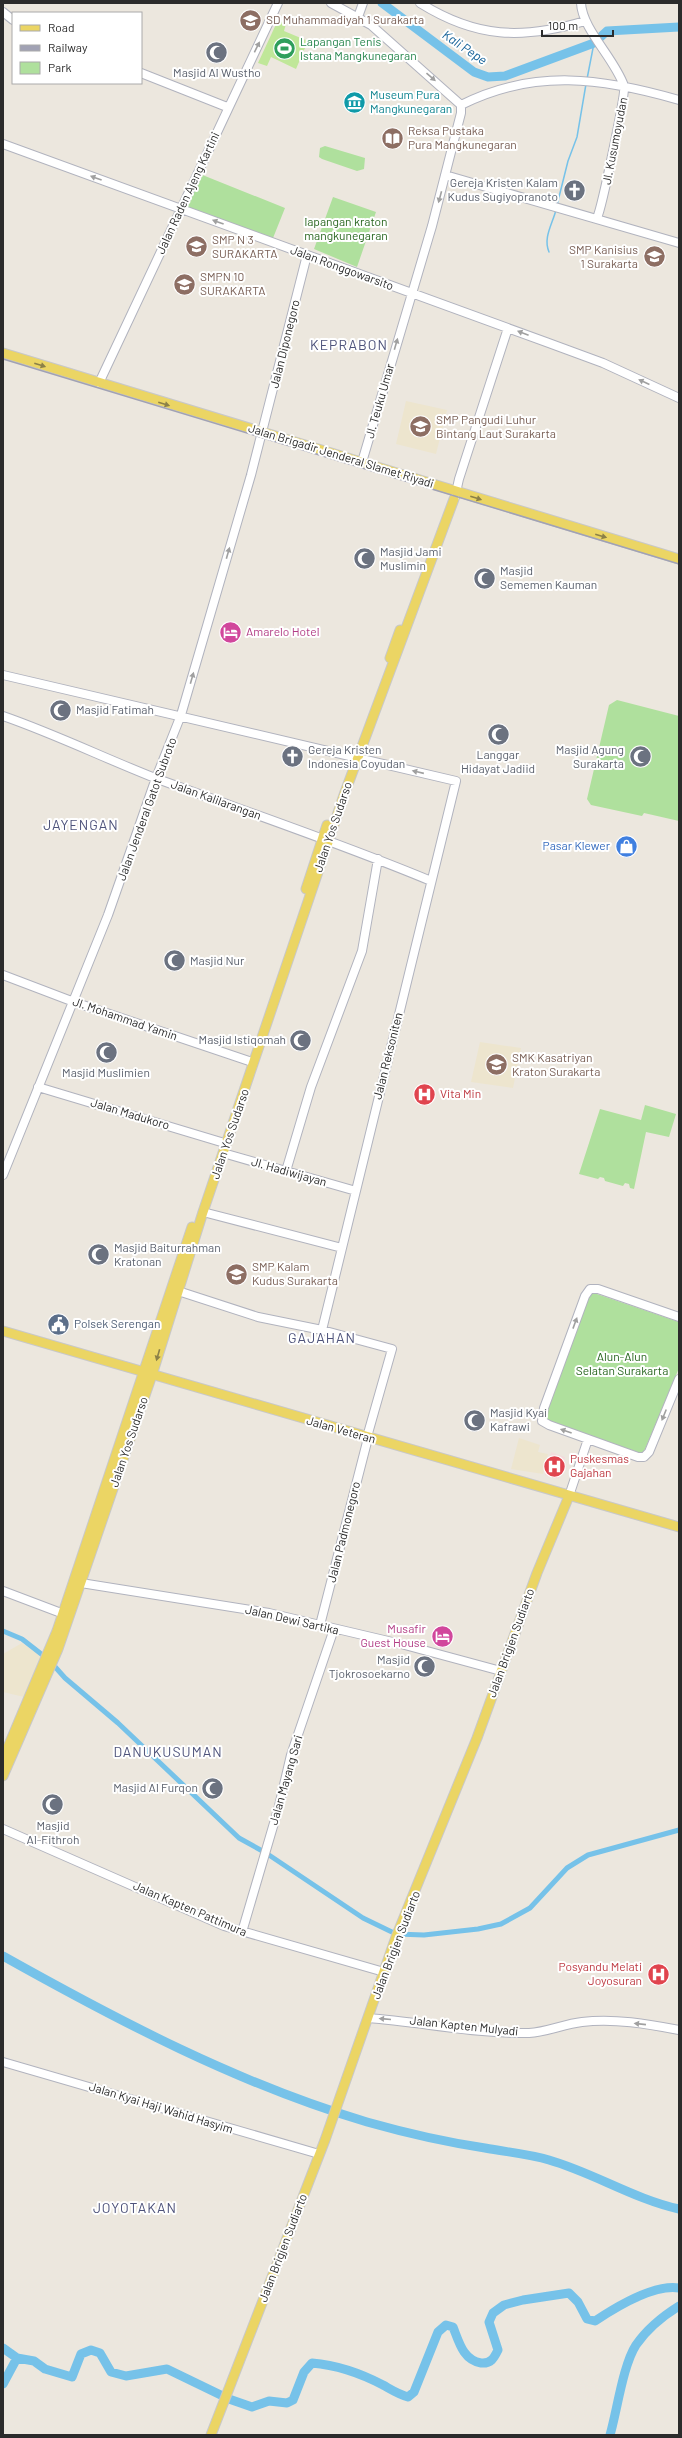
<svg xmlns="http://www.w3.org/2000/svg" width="682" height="2438" font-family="Barlow,sans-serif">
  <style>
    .education { fill: #ede5ce }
    .medical { fill: #f2dcdc }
    .green { fill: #afe09d }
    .pitch { fill: #c0e799 }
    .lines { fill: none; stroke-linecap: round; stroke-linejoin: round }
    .stream { stroke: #76c2e9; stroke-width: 1.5 }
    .canal { stroke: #76c2e9; stroke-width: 5 }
    .river { stroke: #76c2e9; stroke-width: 9 }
    .secondary-casing { stroke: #b1b3be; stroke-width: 10 }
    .primary-casing { stroke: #c8c8c8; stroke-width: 11 }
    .secondary { stroke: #fff; stroke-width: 8 }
    .primary { stroke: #ebd564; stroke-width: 9 }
    .rail { stroke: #a1a2b4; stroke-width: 1.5 }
    .oneway { fill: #a0a0a0 }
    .oneway2 { fill: #8b8048 }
    .labels { text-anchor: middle; stroke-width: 4; stroke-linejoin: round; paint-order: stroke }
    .education-label { font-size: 12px; fill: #785e54; stroke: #fff; text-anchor: start }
    .leisure-label { font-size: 12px; fill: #27864d; stroke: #fff; text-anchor: start }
    .worship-label { font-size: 12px; fill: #5b616d; stroke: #fff; text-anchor: start }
    .culture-label { font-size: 12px; fill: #0d838f; stroke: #fff; text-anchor: start }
    .street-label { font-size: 12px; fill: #2b2b2b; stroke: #fff }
    .park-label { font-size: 12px; fill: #27651e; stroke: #fff }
    .hotel-label { font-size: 12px; fill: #b23c85; stroke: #fff; text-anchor: start }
    .shop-label { font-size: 12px; fill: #366cbe; stroke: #fff; text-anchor: end }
    .health-label { font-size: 12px; fill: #be3a42; stroke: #fff; text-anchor: start }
    .service-label { font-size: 12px; fill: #4e5e75; stroke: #fff; text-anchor: start }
    .water-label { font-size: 13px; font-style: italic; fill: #136097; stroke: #fff }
    .quarter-label { font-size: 14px; letter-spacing: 1px; fill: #4d527a; stroke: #fff }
  </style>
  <rect width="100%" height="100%" fill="#ece7de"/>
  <!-- education -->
  <path class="education" d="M406,401L447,410L436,454L396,444Z
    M480,1042L521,1048L513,1088L471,1082Z
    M519,1438L540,1445L538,1452L548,1454L543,1474L511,1469Z
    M22,1643L40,1655V1662L24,1697L3,1692V1654Z"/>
  <!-- medical -->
  <path class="medical" d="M551,1452L565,1457L559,1479L545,1475Z"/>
  <!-- green -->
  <path class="green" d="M325,146L365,158L364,169L357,171L322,159L319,157L320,148Z
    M200,174L285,208L273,238L188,207L187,202Z
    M333,197L376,212L357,267L314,249Z
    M617,700L679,716V821L644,813L642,816L591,805L587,799L609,705Z
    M645,1105L676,1114L669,1137L646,1132L634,1189L630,1188L629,1184L625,1183L623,1186L605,1181L604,1178L600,1177L598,1179L579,1174L600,1109L641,1120Z
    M591,1292L679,1322V1368L643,1454L544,1419Z"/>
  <!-- pitch -->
  <path class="pitch" d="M278,20L286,24L284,31L308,41L296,69L271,57L267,66L258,63Z"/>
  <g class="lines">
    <!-- stream -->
    <path class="stream" d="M587,79L594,43
      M557,205L568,161L577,137L586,84
      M549,252C543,238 552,225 556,210"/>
    <!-- canal -->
    <path class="canal" d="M3,1631L22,1639L49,1660L65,1678L118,1723L239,1838L266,1853L363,1918L396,1934L424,1935L478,1929L501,1924L530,1908L567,1868L588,1855L679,1830"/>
    <!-- river -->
    <path class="river" d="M382,3L474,72L488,77L505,76L594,43L607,31L679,27
      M3,1956C119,2021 239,2084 367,2122C406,2133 445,2142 485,2148C506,2152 529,2154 549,2160C594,2173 634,2199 679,2209
      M3,2348L17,2358L34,2361L45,2369L72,2377L81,2354L91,2350L100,2353L111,2372L126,2376L167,2369L229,2399L252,2407L269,2401L287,2403L293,2400L304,2372L312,2363C336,2365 362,2374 383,2385C392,2390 398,2394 408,2397L414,2392L438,2332L446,2325L453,2327C459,2342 463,2360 481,2363C491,2364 494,2358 498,2350L489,2322L493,2313L504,2305L523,2300L569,2293L578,2302L587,2319L595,2321C616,2307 653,2284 679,2288
      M3,2384L17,2358
      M610,2435C617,2411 623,2365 636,2345C647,2329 663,2316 679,2306"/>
    <defs>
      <path id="secondary" d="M331,3L371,25L461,105
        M420,3C476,38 522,40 585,21
        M581,3C582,29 615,59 624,86C626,93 602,207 597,218
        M3,12L13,20
        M358,17L363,3
        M141,73L227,107
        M461,105C534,68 603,78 679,100
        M3,144L546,342L603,363L679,398
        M445,175L679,243
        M99,383L278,3
        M362,462L432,226L461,113V105
        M455,497L459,479L508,328
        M3,675L456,781L322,1330
        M3,716C55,734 104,758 155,778C247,812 340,843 431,881
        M3,975L74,1002L249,1061
        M38,1087L221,1142
        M223,1153L356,1191
        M286,1171L311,1087L362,951L378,859
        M3,1175L108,915L156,778L181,715L251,475L307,255
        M203,1212L342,1248
        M178,1291L258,1317L322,1330L392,1349L367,1437
        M679,1317L598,1289H590L585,1296L544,1408L542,1421L549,1425L638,1457H644L649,1452L679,1379
        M569,1496L588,1439
        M81,1583L269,1613L401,1644L501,1671
        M3,1591L69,1616
        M320,1625L368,1438
        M3,1829L224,1926L384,1972
        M242,1932L279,1806L291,1755L334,1629
        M368,2018C422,2022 475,2034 529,2033C547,2032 564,2024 582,2022C614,2018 648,2024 679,2030
        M3,2062L319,2154"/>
      <path id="primary" d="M3,353L679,559
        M390,658L400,630
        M306,889L327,825
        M3,1331L679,1527
        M3,1759L57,1631L192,1227
        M3,1776L58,1649L152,1375L203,1212L344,795L454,499
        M211,2435L325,2140L396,1937L477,1738L537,1573L569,1496"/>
    </defs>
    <!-- secondary casing -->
    <use href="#secondary" class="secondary-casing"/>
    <!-- primary casing -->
    <use href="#primary" class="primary-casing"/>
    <!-- secondary -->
    <use href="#secondary" class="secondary"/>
    <!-- primary -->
    <use href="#primary" class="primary"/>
    <!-- rail -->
    <path class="rail" d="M3,359L679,564"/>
  </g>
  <!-- one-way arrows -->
  <defs><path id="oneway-solid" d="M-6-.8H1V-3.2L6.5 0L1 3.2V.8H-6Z"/></defs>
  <g class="oneway">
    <use href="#oneway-solid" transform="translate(257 47) rotate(-64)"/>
    <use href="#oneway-solid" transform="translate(431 77) rotate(41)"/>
    <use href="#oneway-solid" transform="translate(96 178) rotate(-160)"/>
    <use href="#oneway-solid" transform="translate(440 197) rotate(105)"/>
    <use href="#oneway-solid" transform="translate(218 222) rotate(-160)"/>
    <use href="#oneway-solid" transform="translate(523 333) rotate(-159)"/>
    <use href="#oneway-solid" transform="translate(396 344) rotate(-74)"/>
    <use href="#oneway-solid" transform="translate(644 382) rotate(-155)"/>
    <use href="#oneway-solid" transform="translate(228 553) rotate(-74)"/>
    <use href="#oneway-solid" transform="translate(192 678) rotate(-74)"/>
    <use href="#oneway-solid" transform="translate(418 772) rotate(-167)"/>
    <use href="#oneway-solid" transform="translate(575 1323) rotate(-70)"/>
    <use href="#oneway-solid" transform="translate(664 1415) rotate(112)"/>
    <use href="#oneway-solid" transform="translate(566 1431) rotate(-161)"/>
    <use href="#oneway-solid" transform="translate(385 2019) rotate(-175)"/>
    <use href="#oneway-solid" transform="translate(640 2024) rotate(-174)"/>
  </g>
  <g class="oneway2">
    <use href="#oneway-solid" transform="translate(40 365) rotate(18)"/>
    <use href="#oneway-solid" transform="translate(164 404) rotate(17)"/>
    <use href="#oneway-solid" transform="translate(476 498) rotate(18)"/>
    <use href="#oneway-solid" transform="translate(601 536) rotate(16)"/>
    <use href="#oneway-solid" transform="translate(158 1355) rotate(106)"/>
  </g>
  <!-- icons -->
  <defs>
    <symbol id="school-disc" viewBox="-11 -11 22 22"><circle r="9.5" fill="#8d6e63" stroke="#fff"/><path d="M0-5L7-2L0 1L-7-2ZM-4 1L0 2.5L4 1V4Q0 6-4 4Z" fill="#fff"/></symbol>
    <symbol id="stadium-disc" viewBox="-11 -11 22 22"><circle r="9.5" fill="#2e9e5b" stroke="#fff"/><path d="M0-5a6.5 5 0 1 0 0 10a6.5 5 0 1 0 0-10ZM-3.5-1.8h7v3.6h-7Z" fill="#fff"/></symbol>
    <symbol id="mosque-disc" viewBox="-11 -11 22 22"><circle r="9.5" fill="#6b7280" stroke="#fff"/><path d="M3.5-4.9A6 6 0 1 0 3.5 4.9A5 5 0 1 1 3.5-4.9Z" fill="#fff"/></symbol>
    <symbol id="museum-disc" viewBox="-11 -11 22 22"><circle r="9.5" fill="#0f9aa8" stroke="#fff"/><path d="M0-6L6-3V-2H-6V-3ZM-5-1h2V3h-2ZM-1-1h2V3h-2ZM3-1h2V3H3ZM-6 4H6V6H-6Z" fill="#fff"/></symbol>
    <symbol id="library-disc" viewBox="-11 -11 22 22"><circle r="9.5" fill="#8d6e63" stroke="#fff"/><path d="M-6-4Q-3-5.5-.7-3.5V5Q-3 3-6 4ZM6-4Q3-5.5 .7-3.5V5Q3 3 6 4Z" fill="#fff"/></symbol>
    <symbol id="church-disc" viewBox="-11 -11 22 22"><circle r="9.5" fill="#6b7280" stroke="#fff"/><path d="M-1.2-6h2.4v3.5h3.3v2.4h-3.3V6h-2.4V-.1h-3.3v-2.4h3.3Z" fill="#fff"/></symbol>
    <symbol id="hotel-disc" viewBox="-11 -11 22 22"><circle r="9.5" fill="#d1479c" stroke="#fff"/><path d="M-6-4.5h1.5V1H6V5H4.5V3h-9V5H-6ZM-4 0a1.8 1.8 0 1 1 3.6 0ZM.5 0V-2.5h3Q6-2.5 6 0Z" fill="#fff"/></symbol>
    <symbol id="shop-disc" viewBox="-11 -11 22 22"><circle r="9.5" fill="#3f7fe0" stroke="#fff"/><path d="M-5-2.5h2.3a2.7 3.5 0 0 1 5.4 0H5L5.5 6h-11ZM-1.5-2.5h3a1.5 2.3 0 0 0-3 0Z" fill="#fff"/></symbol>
    <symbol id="hospital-disc" viewBox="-11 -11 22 22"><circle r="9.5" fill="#e0444e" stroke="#fff"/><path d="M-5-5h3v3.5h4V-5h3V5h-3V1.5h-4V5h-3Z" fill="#fff"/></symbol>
    <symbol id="civic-disc" viewBox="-11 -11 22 22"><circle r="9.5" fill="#5c6f8a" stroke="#fff"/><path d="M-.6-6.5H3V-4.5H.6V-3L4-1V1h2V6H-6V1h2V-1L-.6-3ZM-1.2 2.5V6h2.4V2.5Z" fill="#fff"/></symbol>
  </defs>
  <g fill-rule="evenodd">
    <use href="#school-disc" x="238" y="8" width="25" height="25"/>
    <use href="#stadium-disc" x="272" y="36" width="25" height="25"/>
    <use href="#mosque-disc" x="204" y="40" width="25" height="25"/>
    <use href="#museum-disc" x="342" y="90" width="25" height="25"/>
    <use href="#library-disc" x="380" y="126" width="25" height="25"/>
    <use href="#church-disc" x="562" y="178" width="25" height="25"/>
    <use href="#school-disc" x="184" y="234" width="25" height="25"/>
    <use href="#school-disc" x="642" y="244" width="25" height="25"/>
    <use href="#school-disc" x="172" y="272" width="25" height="25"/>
    <use href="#school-disc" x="408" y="414" width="25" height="25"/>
    <use href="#mosque-disc" x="352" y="546" width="25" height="25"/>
    <use href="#mosque-disc" x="472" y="566" width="25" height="25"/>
    <use href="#hotel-disc" x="218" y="620" width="25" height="25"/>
    <use href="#mosque-disc" x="48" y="698" width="25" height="25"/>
    <use href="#mosque-disc" x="486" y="722" width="25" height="25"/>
    <use href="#church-disc" x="280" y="744" width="25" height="25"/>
    <use href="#mosque-disc" x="628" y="744" width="25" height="25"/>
    <use href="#shop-disc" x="614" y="834" width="25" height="25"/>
    <use href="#mosque-disc" x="162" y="948" width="25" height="25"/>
    <use href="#mosque-disc" x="288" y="1028" width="25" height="25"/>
    <use href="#mosque-disc" x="94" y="1040" width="25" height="25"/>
    <use href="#school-disc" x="484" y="1052" width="25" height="25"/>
    <use href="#hospital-disc" x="412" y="1082" width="25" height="25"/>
    <use href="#mosque-disc" x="86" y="1242" width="25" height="25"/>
    <use href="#school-disc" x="224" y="1262" width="25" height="25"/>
    <use href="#civic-disc" x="46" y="1312" width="25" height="25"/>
    <use href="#mosque-disc" x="462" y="1408" width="25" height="25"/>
    <use href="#hospital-disc" x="542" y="1454" width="25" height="25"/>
    <use href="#hotel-disc" x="430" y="1624" width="25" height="25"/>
    <use href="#mosque-disc" x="412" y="1654" width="25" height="25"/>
    <use href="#mosque-disc" x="200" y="1776" width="25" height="25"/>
    <use href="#mosque-disc" x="40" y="1792" width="25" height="25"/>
    <use href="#hospital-disc" x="646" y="1962" width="25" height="25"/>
  </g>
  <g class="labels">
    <!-- education labels -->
    <g class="education-label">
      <text x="266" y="24">SD Muhammadiyah 1 Surakarta</text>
      <text x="408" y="135">Reksa Pustaka<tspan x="408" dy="14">Pura Mangkunegaran</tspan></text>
      <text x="212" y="244">SMP N 3<tspan x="212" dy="14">SURAKARTA</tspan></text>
      <text x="638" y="254" text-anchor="end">SMP Kanisius<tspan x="638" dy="14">1 Surakarta</tspan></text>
      <text x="200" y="281">SMPN 10<tspan x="200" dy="14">SURAKARTA</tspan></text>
      <text x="436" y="424">SMP Pangudi Luhur<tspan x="436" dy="14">Bintang Laut Surakarta</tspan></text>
      <text x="512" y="1062">SMK Kasatriyan<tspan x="512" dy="14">Kraton Surakarta</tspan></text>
      <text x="252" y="1271">SMP Kalam<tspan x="252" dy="14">Kudus Surakarta</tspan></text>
    </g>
    <!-- leisure labels -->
    <g class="leisure-label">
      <text x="300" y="46">Lapangan Tenis<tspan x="300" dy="14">Istana Mangkunegaran</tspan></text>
    </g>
    <!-- worship labels -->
    <g class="worship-label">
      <text x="217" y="77" text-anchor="middle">Masjid Al Wustho</text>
      <text x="558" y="187" text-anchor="end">Gereja Kristen Kalam<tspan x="558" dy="14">Kudus Sugiyopranoto</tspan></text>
      <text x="380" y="556">Masjid Jami<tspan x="380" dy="14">Muslimin</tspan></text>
      <text x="500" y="575">Masjid<tspan x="500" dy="14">Sememen Kauman</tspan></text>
      <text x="76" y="714">Masjid Fatimah</text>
      <text x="308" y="754">Gereja Kristen<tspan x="308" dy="14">Indonesia Coyudan</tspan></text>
      <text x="624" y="754" text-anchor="end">Masjid Agung<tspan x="624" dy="14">Surakarta</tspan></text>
      <text x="498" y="759" text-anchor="middle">Langgar<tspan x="498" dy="14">Hidayat Jadiid</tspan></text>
      <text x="190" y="965">Masjid Nur</text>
      <text x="286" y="1044" text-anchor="end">Masjid Istiqomah</text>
      <text x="106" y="1077" text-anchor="middle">Masjid Muslimien</text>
      <text x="114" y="1252">Masjid Baiturrahman<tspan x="114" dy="14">Kratonan</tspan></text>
      <text x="490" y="1417">Masjid Kyai<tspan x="490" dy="14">Kafrawi</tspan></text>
      <text x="410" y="1664" text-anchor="end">Masjid<tspan x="410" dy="14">Tjokrosoekarno</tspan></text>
      <text x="198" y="1792" text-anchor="end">Masjid Al Furqon</text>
      <text x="53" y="1830" text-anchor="middle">Masjid<tspan x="53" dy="14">Al-Fithroh</tspan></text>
    </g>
    <!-- culture labels -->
    <g class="culture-label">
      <text x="370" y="99">Museum Pura<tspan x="370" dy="14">Mangkunegaran</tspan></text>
    </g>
    <!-- street labels -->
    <g class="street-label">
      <text transform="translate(615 141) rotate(-79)" y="4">Jl. Kusumoyudan</text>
      <text transform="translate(188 193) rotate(-65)" y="4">Jalan Raden Ajeng Kartini</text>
      <text transform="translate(342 268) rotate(20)" y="4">Jalan Ronggowarsito</text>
      <text transform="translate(285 344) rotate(-76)" y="4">Jalan Diponegoro</text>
      <text transform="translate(380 401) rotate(-74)" y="4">Jl. Teuku Umar</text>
      <text transform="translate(341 456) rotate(17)" y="4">Jalan Brigadir Jenderal Slamet Riyadi</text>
      <text transform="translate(216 800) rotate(20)" y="4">Jalan Kalilarangan</text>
      <text transform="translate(147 809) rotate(-70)" y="4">Jalan Jenderal Gatot Subroto</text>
      <text transform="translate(333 827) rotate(-71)" y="4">Jalan Yos Sudarso</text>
      <text transform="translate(125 1019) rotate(19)" y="4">Jl. Mohammad Yamin</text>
      <text transform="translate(388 1056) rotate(-76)" y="4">Jalan Reksoniten</text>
      <text transform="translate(130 1114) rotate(17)" y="4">Jalan Madukoro</text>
      <text transform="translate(230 1134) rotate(-71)" y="4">Jalan Yos Sudarso</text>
      <text transform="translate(289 1172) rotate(16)" y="4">Jl. Hadiwijayan</text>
      <text transform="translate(341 1430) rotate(16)" y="4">Jalan Veteran</text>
      <text transform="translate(129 1442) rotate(-71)" y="4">Jalan Yos Sudarso</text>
      <text transform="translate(344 1532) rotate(-76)" y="4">Jalan Padmonegoro</text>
      <text transform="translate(292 1620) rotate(13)" y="4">Jalan Dewi Sartika</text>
      <text transform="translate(511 1643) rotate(-70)" y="4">Jalan Brigjen Sudiarto</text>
      <text transform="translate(286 1780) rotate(-74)" y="4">Jalan Mayang Sari</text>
      <text transform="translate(190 1909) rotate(23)" y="4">Jalan Kapten Pattimura</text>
      <text transform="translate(396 1945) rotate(-69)" y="4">Jalan Brigjen Sudiarto</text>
      <text transform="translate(464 2026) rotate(6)" y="4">Jalan Kapten Mulyadi</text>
      <text transform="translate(161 2108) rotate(17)" y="4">Jalan Kyai Haji Wahid Hasyim</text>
      <text transform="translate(283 2248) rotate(-69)" y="4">Jalan Brigjen Sudiarto</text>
    </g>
    <!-- park labels -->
    <g class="park-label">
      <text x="346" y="226">lapangan kraton<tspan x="346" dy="14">mangkunegaran</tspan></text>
      <text x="622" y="1361">Alun-Alun<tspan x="622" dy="14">Selatan Surakarta</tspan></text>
    </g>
    <!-- hotel labels -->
    <g class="hotel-label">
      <text x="246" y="636">Amarelo Hotel</text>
      <text x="426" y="1633" text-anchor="end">Musafir<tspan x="426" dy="14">Guest House</tspan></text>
    </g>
    <!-- shop labels -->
    <g class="shop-label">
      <text x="610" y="850">Pasar Klewer</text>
    </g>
    <!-- health labels -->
    <g class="health-label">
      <text x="440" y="1098">Vita Min</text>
      <text x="570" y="1463">Puskesmas<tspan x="570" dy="14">Gajahan</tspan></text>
      <text x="642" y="1971" text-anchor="end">Posyandu Melati<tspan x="642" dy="14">Joyosuran</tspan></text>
    </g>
    <!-- service labels -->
    <g class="service-label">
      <text x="74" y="1328">Polsek Serengan</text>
    </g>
    <!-- water labels -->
    <g class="water-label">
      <text transform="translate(465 47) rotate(34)" y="5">Kali Pepe</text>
    </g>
    <!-- quarter labels -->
    <g class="quarter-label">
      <text x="349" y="350">KEPRABON</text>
      <text x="81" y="830">JAYENGAN</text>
      <text x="322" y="1343">GAJAHAN</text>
      <text x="168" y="1757">DANUKUSUMAN</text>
      <text x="135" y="2213">JOYOTAKAN</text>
    </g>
  </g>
  <!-- border -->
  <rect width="682" height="2438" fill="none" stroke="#2b2b2b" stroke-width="8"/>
  <!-- legend -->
  <rect x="12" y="12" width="130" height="72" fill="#ffffff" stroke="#aaaaaa"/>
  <rect x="20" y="25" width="20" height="6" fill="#ebd564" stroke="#aaaaaa"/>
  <text x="48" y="32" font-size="12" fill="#2b2b2b">Road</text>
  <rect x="20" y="45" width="20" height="6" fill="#a1a2b4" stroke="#aaaaaa"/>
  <text x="48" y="52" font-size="12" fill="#2b2b2b">Railway</text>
  <rect x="20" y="62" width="20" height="12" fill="#afe09d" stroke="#aaaaaa"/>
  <text x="48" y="72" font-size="12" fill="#2b2b2b">Park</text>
  <!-- scale -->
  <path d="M542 30v6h71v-6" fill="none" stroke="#2b2b2b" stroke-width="2"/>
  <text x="548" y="30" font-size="12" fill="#2b2b2b" stroke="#ffffff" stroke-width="3" paint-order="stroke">100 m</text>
</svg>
